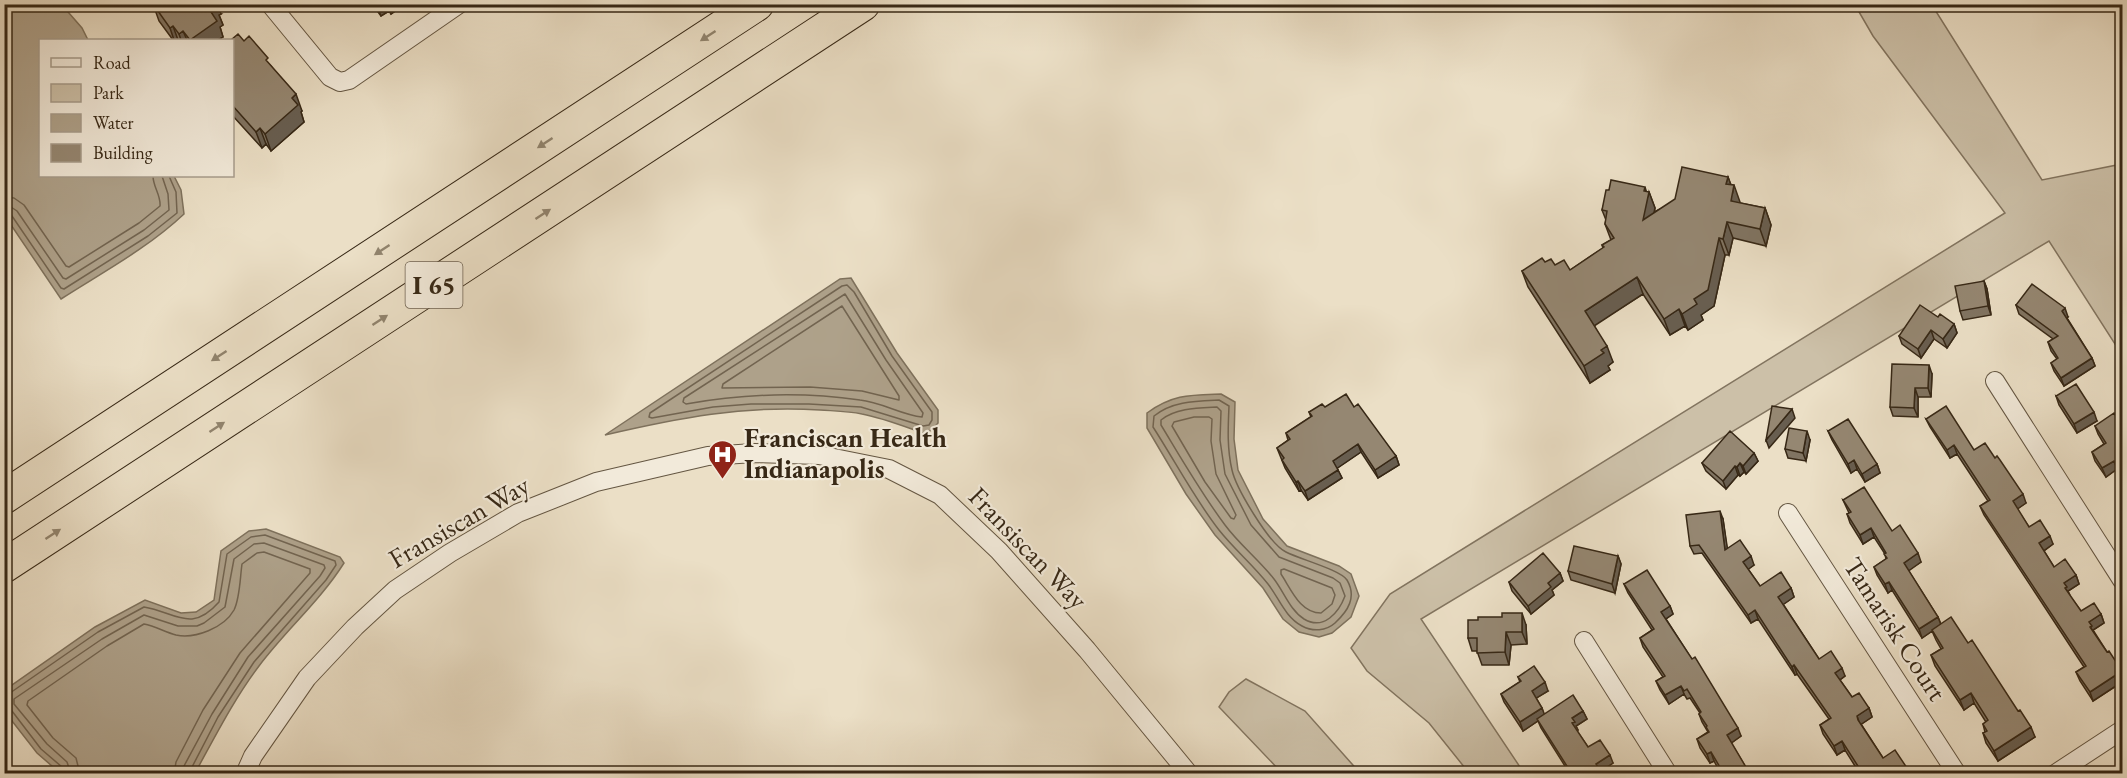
<svg xmlns="http://www.w3.org/2000/svg" width="2127" height="778" font-family="'EB Garamond',serif">
  <style>
    .green { fill: #ccc0a8; stroke: #82745f; stroke-width: 1.5 }
    .water { fill: #aea18a; stroke: #7e715c; stroke-width: 1.5 }
    .lines { fill: none; stroke-linecap: round; stroke-linejoin: round }
    .shore { stroke: #726450; stroke-width: 1.5 }
    .street-casing { stroke: #645642; stroke-width: 20 }
    .highway-casing { stroke: #372816; stroke-width: 35 }
    .street { stroke: #f2eada; stroke-width: 18 }
    .highway { stroke: #ebdfc6; stroke-width: 33 }
    .wall { fill: #807462; stroke: #372816; stroke-width: 1.5 }
    .shaded-wall { fill: #685e50; stroke: #372816; stroke-width: 1.5 }
    .building { fill: #958772; stroke: #372816; stroke-width: 1.5 }
    .oneway { fill: #91846e }
    .labels { text-anchor: middle; stroke-width: 4.5; stroke-linejoin: round; paint-order: stroke }
    .shield { fill: #f2eada; stroke: #6f6251; stroke-width: 1.5 }
    .shield-label { font-size: 26px; font-weight: bold; fill: #372816 }
    .poi-label { font-size: 27px; font-weight: bold; fill: #372816; stroke: #f2eada; text-anchor: start }
    .street-label { font-size: 27px; fill: #372816; stroke: #f2eada }
  </style>
  <rect width="100%" height="100%" fill="#ebdfc6"/>
  <filter id="stains"><feTurbulence type="fractalNoise" baseFrequency=".00333" numOctaves="4"/><feColorMatrix values="0 0 0 0 .2 0 0 0 0 .09 0 0 0 0 .02 0 0 0 .5 -.17"/></filter>
  <radialGradient id="worn" r=".72"><stop offset=".6" stop-color="#630" stop-opacity="0"/><stop offset="1" stop-color="#630" stop-opacity=".3"/></radialGradient>
  <!-- green -->
  <path class="green" d="M1855,5H1932L2042,180L2122,164V355L2049,241L1421,619L1524,773H1469L1429,723L1367,671L1351,648L1390,594L2005,213L1873,36Z
    M1246,679L1305,711L1360,773H1282L1219,707L1229,692Z"/>
  <!-- water -->
  <path class="water" d="M4,5H62L82,28L88,40H40V176H174L181,190L184,214C148,248 103,272 61,299L5,216Z
    M851,278L897,353L938,410V423L932,430L923,433C903,426 883,418 862,414C848,411 834,411 820,410C744,405 678,418 605,435L840,279Z
    M1221,394L1235,402L1234,439L1238,470L1263,519L1287,546L1339,566L1351,574L1359,596L1351,617L1332,633L1319,637L1299,632L1283,619L1263,588L1215,535L1186,494L1147,428V413C1173,394 1191,395 1221,394Z
    M266,529L340,557L344,563C320,601 286,630 259,666C234,699 215,737 195,773H60L37,753L5,712V690L95,627L145,600L181,613L196,612L214,600L221,551L249,531Z"/>
  <g class="lines">
    <!-- shore -->
    <path class="shore" d="M4,197L14,198L24,205L66,266L69,267L139,223L160,206C161,195 153,187 153,176
      M4,206L11,207L17,211L63,278L66,279L144,230L169,210L168,194L162,176
      M4,214L12,216L61,288L64,289L148,236L177,213L176,192L169,176
      M847,285L854,292L892,356L932,412V420L929,425L923,426L861,407L809,404H751L713,407L652,418L649,417L650,413L842,286Z
      M845,294L886,360L923,413L922,417C902,415 881,402 860,400C804,392 742,394 686,404L683,402L684,398Z
      M842,306L899,396V400L862,391L810,387L722,388L723,384Z
      M1219,400L1229,406C1228,428 1227,449 1232,470C1236,488 1269,544 1286,552C1299,559 1341,570 1347,580C1357,597 1348,611 1335,623C1326,631 1313,632 1302,626C1285,617 1279,598 1268,584C1253,565 1234,549 1219,530C1194,498 1175,461 1153,427L1154,416C1172,401 1196,401 1219,400Z
      M1217,407L1221,411L1220,440L1225,474L1251,525L1279,557L1333,578L1340,583L1345,596C1339,612 1324,631 1304,619C1290,610 1284,592 1274,579C1259,560 1239,544 1225,525C1201,493 1181,458 1161,425V420C1176,408 1198,408 1217,407Z
      M1194,417H1209L1212,419L1211,441L1216,474L1236,515L1234,519L1231,518L1205,482L1172,426L1174,422Z
      M1284,569L1332,588L1335,595L1332,604L1321,613C1300,613 1291,589 1281,574V570Z
      M4,694L10,693L98,632L144,607C175,612 191,634 219,602L227,554L251,537L265,535L335,561L336,565L326,580L254,662L218,717L191,769L190,774
      M4,709L12,711L41,749L62,767L63,774
      M71,774L67,762L47,744L14,704V699L102,639L144,615L178,626H197L204,623L225,607L234,559L254,544L264,543L324,565L325,568L320,576L248,657L212,714L184,766L183,774
      M80,774L76,758L53,738L27,705L28,701L107,646L144,624C155,626 165,632 176,635C195,639 224,628 234,610C240,598 240,578 242,564L257,553L264,552L310,569V573L240,653L203,710L176,762L174,774"/>
    <defs>
      <path id="street" d="M270,4L330,77L340,82L349,80L459,4
        M1995,381L2122,580
        M1788,513L1957,774
        M1584,641L1668,774
        M245,774L253,756L307,678L355,627L395,590L450,553L518,513L596,482L708,456L754,453L819,455L889,469L940,495L999,551L1087,650L1189,774
        M2055,774L2122,730"/>
      <path id="highway" d="M4,497L757,4
        M4,566L863,4"/>
    </defs>
    <!-- street casing -->
    <use href="#street" class="street-casing"/>
    <!-- highway casing -->
    <use href="#highway" class="highway-casing"/>
    <!-- street -->
    <use href="#street" class="street"/>
    <!-- highway -->
    <use href="#highway" class="highway"/>
  </g>
  <!-- wall -->
  <path class="wall" d="M153,4L221,14L219,15L223,25L220,27L223,37L218,40H173L159,21Z
    M372,4H405L391,14L389,11L381,16Z
    M232,40L244,41L271,66L302,111L301,112L304,122L271,151L266,144L262,148L232,115Z
    M1728,177L1731,185L1740,203L1765,208L1771,225L1766,246L1733,238L1729,255H1725L1714,306L1701,315L1703,320L1688,330L1685,326L1670,335L1643,294L1594,325L1613,362L1608,366L1610,370L1590,383L1528,287L1522,271L1545,262L1570,270L1603,248L1602,245L1611,240L1605,224L1606,220L1602,210L1609,190L1649,192L1655,208L1654,212Z
    M1984,281L1987,289L1991,315L1963,320L1960,311Z
    M2016,305L2068,317L2067,318L2092,358L2095,366L2064,386L2054,371L2051,363L2057,359L2051,351L2048,342L2053,339L2019,314Z
    M1938,317L1954,324L1957,333L1947,348L1934,339L1921,358L1902,344L1899,336Z
    M1932,374L1931,397H1918V417L1893,416L1890,407Z
    M2056,396L2097,421L2077,433L2059,405Z
    M1325,407H1354L1396,456L1399,465L1378,478L1361,452L1337,468L1342,478L1308,500L1301,490L1299,491L1285,468L1277,448L1288,440L1286,433L1311,417L1309,412Z
    M1926,419L1974,450L2026,503L2017,509L2029,527L2053,544L2044,551L2054,567L2076,575L2079,584L2068,591L2069,595L2081,611L2101,614L2104,623L2093,630L2107,652L2122,671V682L2093,701L2080,681L2076,672L2084,667L1984,515L1980,506L1988,501L1957,454L1950,458L1930,427Z
    M2095,426H2122V478L2117,469L2106,477L2095,461L2092,452L2104,444L2098,434Z
    M1828,431L1877,464L1880,473L1865,482L1857,469L1851,473L1832,440Z
    M1810,440L1806,461L1788,458L1785,449Z
    M1754,453L1758,461L1746,474L1744,472L1740,476L1738,475L1726,489L1706,471L1702,463Z
    M1843,500L1892,531L1921,562L1908,570L1938,617L1941,624L1968,643L2035,737L1998,761L1986,743L1983,733L1985,732L1983,724L1986,722L1974,703L1964,710L1935,666L1931,655L1941,649L1936,640L1932,631L1922,638L1892,590L1888,593L1877,575L1874,567L1886,559L1885,554L1874,537L1863,544L1850,523L1847,514L1849,513Z
    M1723,519L1727,549L1754,565L1748,569L1760,586L1791,588L1794,597L1783,604L1819,659L1845,676L1840,680L1852,697L1869,708L1872,717L1861,724L1883,758L1911,774H1860L1845,750L1837,755L1823,734L1820,725L1829,719L1797,674L1795,675L1758,619L1751,623L1702,553L1694,554L1690,546Z
    M1618,556L1621,564L1615,593L1571,580L1568,571Z
    M1560,573L1563,581L1552,590L1554,595L1531,614L1512,591L1509,582Z
    M1624,584L1670,606L1673,614L1666,619L1741,736L1731,743L1750,774H1721L1714,761L1710,763L1700,748L1697,739L1708,732L1702,722L1699,714L1700,713L1690,698L1687,699L1684,694L1669,704L1660,690L1656,681L1663,677L1643,647L1640,638L1652,630L1628,593Z
    M1526,625L1527,644L1511,645L1509,665H1482L1477,651H1472L1468,638Z
    M1518,677L1548,691L1536,698L1542,708L1544,715L1583,711L1587,719L1576,726L1578,730L1577,731L1588,747L1613,763L1600,772V774H1570L1541,728L1538,721L1523,731L1504,702L1501,694L1520,682Z"/>
  <!-- shaded-wall -->
  <path class="shaded-wall" d="M213,4H218L221,14L219,15L223,25L220,27L223,37L218,40H190L211,12Z
    M376,4H386L389,11L381,16Z
    M387,4H405L391,14Z
    M173,26L178,40H174L170,28Z
    M183,31L187,40H181L179,34Z
    M296,94L302,111L301,112L304,122L271,151L265,134L292,98Z
    M260,128L266,144L262,148L256,132Z
    M1728,177L1733,191L1734,185L1740,202L1737,217L1726,184Z
    M1645,187L1648,197L1649,192L1655,208L1649,236L1643,220Z
    M1765,208L1771,225L1766,246L1760,229Z
    M1727,222L1733,238L1729,255L1723,239Z
    M1719,238L1725,255L1714,306L1701,315L1703,320L1688,330L1682,314L1694,299Z
    M1637,277L1643,294L1591,328L1585,311Z
    M1984,281L1987,289L1991,315L1988,306Z
    M2065,308L2068,317L2066,320L2062,311Z
    M1679,309L1685,326L1670,335L1664,319Z
    M1954,324L1957,333L1947,348L1943,339Z
    M1931,330L1934,339L1921,358L1918,349Z
    M1607,346L1613,362L1608,366L1610,370L1590,383L1584,366L1601,350Z
    M2092,358L2095,366L2064,386L2061,378Z
    M1929,365L1932,374L1931,397L1928,388Z
    M1915,388L1918,397V417L1914,408Z
    M1792,409L1795,418L1769,448L1766,440Z
    M2094,412L2097,421L2077,433L2074,424Z
    M1807,431L1810,440L1806,461L1803,453Z
    M1358,444L1361,452L1336,469L1333,461Z
    M1954,445L1957,454L1950,458L1947,450Z
    M1754,453L1758,461L1746,474L1743,466Z
    M1396,456L1399,465L1378,478L1375,470Z
    M1854,460L1857,469L1851,473L1848,464Z
    M2114,461L2117,469L2106,477L2102,468Z
    M1740,463L1744,472L1740,476L1737,467Z
    M1877,464L1880,473L1865,482L1862,474Z
    M1735,466L1738,475L1726,489L1723,481Z
    M1338,470L1342,478L1308,500L1305,491Z
    M1298,481L1301,490L1299,491L1296,482Z
    M2023,494L2026,503L2016,510L2013,501Z
    M1720,511L1723,519L1729,559L1725,550Z
    M1871,528L1874,537L1863,544L1860,535Z
    M2050,536L2053,544L2042,552L2039,543Z
    M1918,553L1921,562L1907,572L1904,563Z
    M1618,556L1621,564L1615,593L1612,584Z
    M1751,556L1754,565L1746,571L1743,562Z
    M1560,573L1563,581L1552,590L1554,595L1531,614L1528,606L1548,583Z
    M2076,575L2079,584L2068,591L2070,595L2065,588L2064,583Z
    M1889,582L1892,590L1888,593L1885,584Z
    M1791,588L1794,597L1781,606L1778,597Z
    M1670,606L1673,614L1664,620L1661,612Z
    M1755,610L1758,619L1751,623L1748,615Z
    M1522,613L1526,625L1527,644L1522,632Z
    M2101,614L2104,623L2093,630L2095,635L2094,636L2089,622Z
    M1938,617L1941,625L1922,638L1919,629Z
    M1506,632L1511,645L1509,665L1505,652Z
    M1794,665L1797,674L1795,675L1792,667Z
    M1842,668L1845,676L1838,681L1835,673Z
    M2122,671V682L2093,701L2090,692Z
    M1545,682L1548,691L1535,699L1532,691Z
    M1681,686L1684,694L1669,704L1665,695Z
    M1971,693L1974,703L1964,710L1960,700Z
    M1542,708L1545,716L1523,731L1520,722Z
    M1869,708L1872,717L1860,725L1857,716Z
    M1583,711L1587,719L1576,726L1578,730L1575,732L1572,723V718Z
    M2031,727L2035,737L1998,761L1994,751Z
    M1738,728L1741,736L1730,744L1727,735Z
    M1842,741L1845,750L1837,755L1834,746Z
    M1711,752L1714,761L1710,763L1707,754Z
    M1610,755L1613,763L1600,772V774H1598L1596,768V764Z"/>
  <!-- building -->
  <path class="building" d="M153,4H214L217,8L211,12L217,21L190,40L183,31L179,34L173,26L170,28Z
    M238,34L244,41L249,36L268,58L266,60L296,94L292,98L298,105L265,134L260,128L256,132L232,105V40H231Z
    M1682,167L1728,177L1726,184L1734,185L1731,201L1765,208L1760,229L1727,222L1723,239L1719,238L1708,290L1694,299L1697,304L1682,314L1679,309L1664,319L1637,277L1585,311L1607,346L1601,350L1604,353L1584,366L1522,271L1542,258L1545,262L1551,259L1555,265L1564,260L1570,270L1604,247L1602,245L1614,238L1605,224L1607,211L1602,210L1606,190H1609L1611,180L1645,187L1644,191L1649,192L1643,220L1675,199Z
    M1984,281L1988,306L1960,311L1955,286Z
    M2032,284L2065,308L2062,311L2092,358L2061,378L2051,363L2058,358L2048,342L2058,336L2016,305Z
    M1920,305L1938,317L1940,314L1954,324L1943,339L1931,330L1918,349L1899,336Z
    M1892,364L1929,365L1928,388H1915L1914,408L1890,407Z
    M2076,384L2094,412L2074,424L2056,396Z
    M1346,394L1354,407L1358,404L1396,456L1375,470L1358,444L1333,461L1338,470L1305,491L1298,481L1296,482L1282,460L1284,458L1277,448L1290,439L1286,433L1312,416L1309,412L1322,404L1325,407Z
    M1772,406L1792,409L1766,440Z
    M1946,406L1974,450L1985,443L1995,458L1997,456L2000,460L2023,494L2013,501L2029,527L2040,520L2050,536L2039,543L2054,567L2065,559L2076,575L2064,583L2067,587L2065,588L2081,611L2094,603L2101,614L2089,622L2092,626L2090,627L2107,652L2109,651L2122,671L2090,692L2076,672L2086,666L1980,506L1990,500L1954,445L1947,450L1926,419Z
    M2114,413L2122,426V474L2114,461L2102,468L2092,452L2106,443L2095,426Z
    M1848,419L1877,464L1862,474L1854,460L1848,464L1828,431Z
    M1789,428L1807,431L1803,453L1785,449Z
    M1730,431L1754,453L1743,466L1740,463L1737,467L1735,466L1723,481L1702,463Z
    M1864,487L1892,531L1900,525L1918,553L1904,563L1938,617L1919,629L1889,582L1885,584L1874,567L1887,558L1884,554L1886,553L1871,528L1860,535L1847,514L1851,512L1843,500Z
    M2122,490V500L2118,493Z
    M1720,511L1725,550L1740,540L1751,556L1743,562L1760,586L1781,572L1791,588L1778,597L1819,659L1831,651L1842,668L1835,673L1852,697L1859,693L1869,708L1857,716L1858,720L1883,758L1895,750L1911,774H1863L1842,741L1834,746L1820,725L1831,718L1794,665L1792,667L1755,610L1748,615L1699,545L1690,546L1686,515Z
    M1574,546L1618,556L1612,584L1568,571Z
    M1543,553L1560,573L1548,583L1551,587L1528,606L1509,582Z
    M1647,570L1670,606L1661,612L1692,659L1695,657L1738,728L1727,735L1750,774H1724L1711,752L1707,754L1697,739L1709,732L1706,727L1707,726L1699,714L1701,712L1687,689L1684,691L1681,686L1665,695L1656,681L1665,676L1640,638L1654,629L1624,584Z
    M1502,613H1522V632H1506L1505,652L1477,653V638H1468V620H1478V617H1502Z
    M1951,617L1968,643L1972,640L2018,711L2020,710L2031,727L1994,751L1983,733L1987,731L1983,724L1988,720L1971,693L1960,700L1931,655L1943,648L1932,630Z
    M1534,666L1545,682L1532,691L1542,708L1520,722L1501,694L1521,681L1518,677Z
    M1573,695L1583,711L1572,718L1575,722L1572,723L1588,747L1600,740L1610,755L1596,764L1598,767L1596,768L1599,774H1572L1537,719Z"/>
  <!-- one-way arrows -->
  <defs><path id="oneway-solid" d="M-6-.8H1V-3.2L6.5 0L1 3.2V.8H-6Z" transform="scale(1.5)"/></defs>
  <g class="oneway">
    <use href="#oneway-solid" transform="translate(708 36) rotate(147)"/>
    <use href="#oneway-solid" transform="translate(545 143) rotate(147)"/>
    <use href="#oneway-solid" transform="translate(543 214) rotate(-33)"/>
    <use href="#oneway-solid" transform="translate(382 250) rotate(147)"/>
    <use href="#oneway-solid" transform="translate(380 320) rotate(-33)"/>
    <use href="#oneway-solid" transform="translate(219 356) rotate(147)"/>
    <use href="#oneway-solid" transform="translate(217 427) rotate(-33)"/>
    <use href="#oneway-solid" transform="translate(53 534) rotate(-33)"/>
  </g>
  <!-- icons -->
  <defs>
    <symbol id="hospital-pin" viewBox="-11 -11 22 30"><path d="M0 17L-7.5 6A9.5 9.5 0 1 1 7.5 6Z" fill="#8f2418" stroke="#f2eada"/><path d="M-5-5h3v3.5h4V-5h3V5h-3V1.5h-4V5h-3Z" fill="#fff"/></symbol>
  </defs>
  <g fill-rule="evenodd">
    <use href="#hospital-pin" x="706" y="438" width="33" height="45"/>
  </g>
  <g class="labels">
    <!-- shield labels -->
    <rect class="shield" x="405.5" y="262" width="57" height="46" rx="4.5"/>
    <g class="shield-label">
      <text x="434" y="294">I 65</text>
    </g>
    <!-- poi labels -->
    <g class="poi-label">
      <text x="744" y="447">Franciscan Health<tspan x="744" dy="31">Indianapolis</tspan></text>
    </g>
    <!-- street labels -->
    <g class="street-label">
      <text transform="translate(459 522) rotate(-30)" y="9">Fransiscan Way</text>
      <text transform="translate(1028 548) rotate(46)" y="9">Fransiscan Way</text>
      <text transform="translate(1895 629) rotate(57)" y="9">Tamarisk Court</text>
    </g>
  </g>
  <!-- margin -->
  <rect width="2127" height="778" fill="none" stroke="#ebdfc6" stroke-width="24"/>
  <rect x="6" y="6" width="2115" height="766" fill="none" stroke="#372816" stroke-width="3"/>
  <rect x="12" y="12" width="2103" height="754" fill="none" stroke="#372816" stroke-width="1.5"/>
  <!-- legend -->
  <rect x="39" y="39" width="195" height="138" fill="#f2eada" stroke="#a79c8c" stroke-width="1.5"/>
  <rect x="51" y="58" width="30" height="9" fill="#f2eada" stroke="#a79c8c" stroke-width="1.5"/>
  <text x="93" y="69" font-size="18" fill="#372816">Road</text>
  <rect x="51" y="84" width="30" height="18" fill="#ccc0a8" stroke="#a79c8c" stroke-width="1.5"/>
  <text x="93" y="99" font-size="18" fill="#372816">Park</text>
  <rect x="51" y="114" width="30" height="18" fill="#aea18a" stroke="#a79c8c" stroke-width="1.5"/>
  <text x="93" y="129" font-size="18" fill="#372816">Water</text>
  <rect x="51" y="144" width="30" height="18" fill="#958772" stroke="#a79c8c" stroke-width="1.5"/>
  <text x="93" y="159" font-size="18" fill="#372816">Building</text>
  <rect width="100%" height="100%" filter="url(#stains)"/>
  <rect width="100%" height="100%" fill="url(#worn)"/>
</svg>
